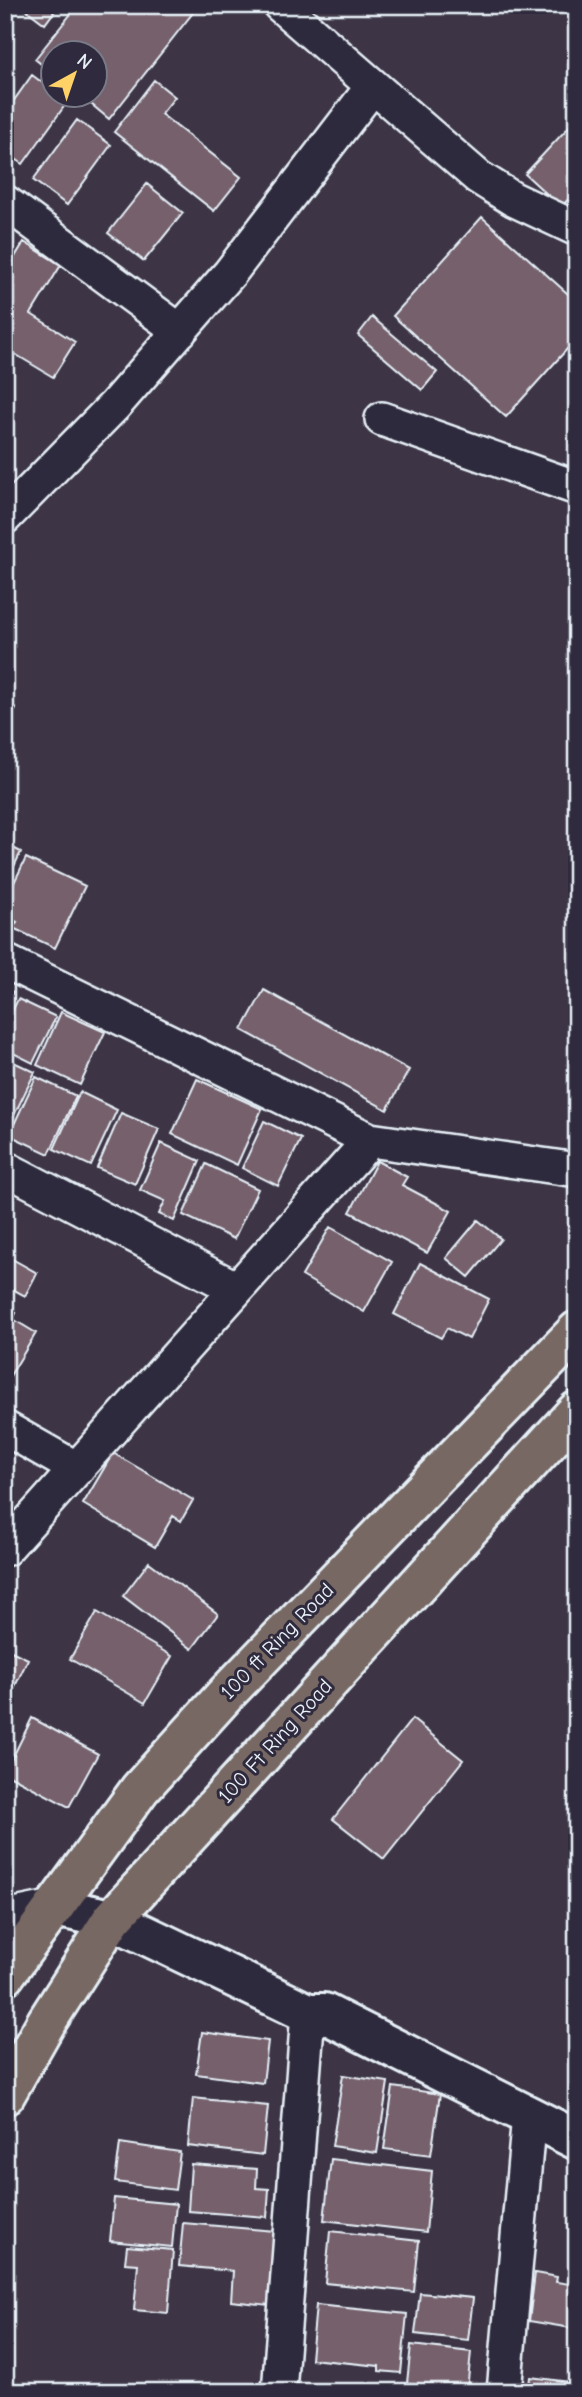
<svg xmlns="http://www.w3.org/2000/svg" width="582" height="2397" font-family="'Comic Neue',sans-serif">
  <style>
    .building { fill: #75616c; stroke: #e8f1f8; stroke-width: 2 }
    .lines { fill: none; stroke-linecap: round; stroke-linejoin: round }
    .minor-casing { stroke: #e8f1f8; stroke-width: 38 }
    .secondary-casing { stroke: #e8f1f8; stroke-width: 44 }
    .primary-casing { stroke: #e8f1f8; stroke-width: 44 }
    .minor { stroke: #2f2a3d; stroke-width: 33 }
    .secondary { stroke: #2f2a3d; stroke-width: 38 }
    .primary { stroke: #776864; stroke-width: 38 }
    .labels { text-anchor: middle; stroke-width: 6; stroke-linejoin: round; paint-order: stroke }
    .street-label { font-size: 21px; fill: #e8f1f8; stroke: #2f2a3d }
  </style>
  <rect width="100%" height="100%" fill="#3d3546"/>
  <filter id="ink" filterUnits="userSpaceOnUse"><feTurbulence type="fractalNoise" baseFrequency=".0143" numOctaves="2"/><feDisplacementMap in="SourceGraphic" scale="14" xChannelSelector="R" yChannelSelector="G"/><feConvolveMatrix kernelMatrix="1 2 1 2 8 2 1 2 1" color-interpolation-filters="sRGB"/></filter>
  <g filter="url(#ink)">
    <!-- building -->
    <path class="building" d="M20,5H59L45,24Z
      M78,5H199L109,119L79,94H94V52H52V73L35,59Z
      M32,75L52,90V94H59L68,101L23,164L5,152V113Z
      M154,80L175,97L161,114L241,177L214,211L114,132Z
      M577,118V190L561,207L525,174Z
      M77,120L111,145L67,205L33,180Z
      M147,184L183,213L144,261L108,233Z
      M482,217L577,302V338L506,417L393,316Z
      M24,242L61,265L31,314L75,342L53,377L5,348V273Z
      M372,317L437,372L422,390L358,335Z
      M5,701L16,709L5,726Z
      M5,844L21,852L5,885Z
      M26,858L85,886L55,948L13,928L17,922L5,916V901Z
      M5,988L13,992L5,1007Z
      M264,990L409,1070L387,1110L242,1030Z
      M18,999L56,1017L33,1063L5,1049V1026Z
      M61,1012L105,1032L80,1085L37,1065Z
      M5,1058L35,1072L7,1130L5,1129Z
      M36,1077L76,1096L49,1154L9,1135Z
      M197,1079L262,1109L237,1165L172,1134Z
      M80,1092L117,1110L91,1166L54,1149Z
      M121,1113L159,1129L135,1184L97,1168Z
      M264,1121L301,1139L278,1186L242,1168Z
      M161,1143L200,1161L174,1221L159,1214L165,1201L140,1190Z
      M377,1161L407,1177L402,1185L451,1211L427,1253L350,1212Z
      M206,1164L258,1189L234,1239L183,1215Z
      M478,1220L501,1239L469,1277L446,1258Z
      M330,1227L392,1262L364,1312L302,1276Z
      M5,1255L37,1273L25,1296L5,1285Z
      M420,1263L489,1299L469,1339L447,1328L441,1338L394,1314Z
      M5,1307L16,1313L13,1319L36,1333L5,1384Z
      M113,1453L193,1500L181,1521L173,1516L155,1547L83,1504Z
      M149,1562L218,1614L192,1649L123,1596Z
      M97,1612L172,1656L145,1703L70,1659Z
      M5,1648L28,1659L9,1699L5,1697Z
      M32,1718L98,1754L69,1807L5,1773Z
      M412,1719L463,1760L384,1859L333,1819Z
      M202,2032L268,2041L263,2083L196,2074Z
      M343,2075L388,2082L377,2153L332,2146Z
      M393,2087L440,2094L431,2155L384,2149Z
      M193,2098L268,2106L263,2155L188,2146Z
      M120,2143L180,2152L175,2190L115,2182Z
      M331,2159L432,2171L426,2232L324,2220Z
      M191,2164L257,2169L256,2188L269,2189L267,2217L188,2211Z
      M114,2198L176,2204L172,2247L110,2241Z
      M183,2223L275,2231L269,2305L231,2301L233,2271L179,2266Z
      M330,2231L419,2241L414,2292L325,2283Z
      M127,2246L173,2250L168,2313L134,2310L138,2264L125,2263Z
      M535,2273L557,2277L556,2282L577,2285V2329L529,2321Z
      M420,2293L473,2298L468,2340L415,2334Z
      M316,2305L407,2314L401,2373L379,2371V2366L311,2359Z
      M411,2345L471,2352L467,2390L407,2383Z
      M530,2377L577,2383V2392H528Z"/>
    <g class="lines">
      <defs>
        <path id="minor" d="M280,5L478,177L513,199L577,229
          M5,202L180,331
          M382,419L577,488
          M5,517L115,405L230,273L373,86
          M5,961L370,1140L577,1170
          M5,1168L237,1289
          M5,1428L77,1469
          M5,1549L370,1140
          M5,1917L54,1907
          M279,2392L308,2013
          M504,2392L529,2115"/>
        <path id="secondary" d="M54,1907L112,1919L308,2013H324L577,2140"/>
        <path id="primary" d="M5,1975L140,1789L226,1694L577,1331
          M5,2095L47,2021L112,1919L577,1411"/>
      </defs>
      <!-- minor casing -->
      <use href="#minor" class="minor-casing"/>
      <!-- secondary casing -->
      <use href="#secondary" class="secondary-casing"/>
      <!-- primary casing -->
      <use href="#primary" class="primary-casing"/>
      <!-- minor -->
      <use href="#minor" class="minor"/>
      <!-- secondary -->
      <use href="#secondary" class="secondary"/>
      <!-- primary -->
      <use href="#primary" class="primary"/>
    </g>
  </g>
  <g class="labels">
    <!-- street labels -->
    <g class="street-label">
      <text transform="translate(277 1641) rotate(-46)" y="7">100 ft Ring Road</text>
      <text transform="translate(275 1741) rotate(-48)" y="7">100 Ft Ring Road</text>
    </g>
  </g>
  <!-- margin -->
  <rect width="582" height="2397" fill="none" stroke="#2f2a3d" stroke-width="28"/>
  <rect x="14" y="14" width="554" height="2369" fill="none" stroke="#e8f1f8" stroke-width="2.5" filter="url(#ink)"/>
  <!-- north arrow -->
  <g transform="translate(74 74) rotate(40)"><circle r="33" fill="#2f2a3d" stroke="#797a88" stroke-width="2"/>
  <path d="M0-5L12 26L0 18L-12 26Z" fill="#ffd166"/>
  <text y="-10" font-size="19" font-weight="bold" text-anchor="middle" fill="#e8f1f8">N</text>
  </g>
</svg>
